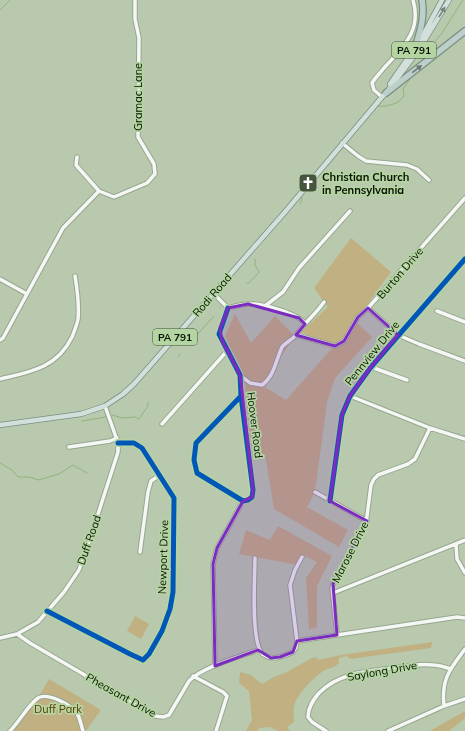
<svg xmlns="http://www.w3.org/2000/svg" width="465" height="731" font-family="Mulish,sans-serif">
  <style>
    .green { fill: #c1b082 }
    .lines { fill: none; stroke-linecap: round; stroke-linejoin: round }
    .stream { stroke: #90b57b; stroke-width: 1 }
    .minor-casing { stroke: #98a690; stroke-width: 5.5 }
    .major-casing { stroke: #778f81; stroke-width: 6 }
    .highway-casing { stroke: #778f81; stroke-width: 8 }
    .minor { stroke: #f4f7f3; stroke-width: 3.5 }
    .major { stroke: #d3dfdb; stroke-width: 4.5 }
    .highway { stroke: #bdcfcb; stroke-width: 5.5 }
    .cycleway-casing { stroke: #b4d4a2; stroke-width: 8 }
    .cycleway { stroke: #0057b8; stroke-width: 5 }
    .oneway { fill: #78837a }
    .oneway2 { fill: #6c7a71 }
    .marked { fill: #7b2cbf; fill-opacity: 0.2; stroke: #7b2cbf; stroke-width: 3; stroke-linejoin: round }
    .labels { text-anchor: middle; stroke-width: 3.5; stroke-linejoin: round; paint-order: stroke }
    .shield { fill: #b4d4a2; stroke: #3c4d33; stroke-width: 1 }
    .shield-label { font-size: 10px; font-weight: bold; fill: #081303 }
    .street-label { font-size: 11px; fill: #081303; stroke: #b4d4a2 }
    .poi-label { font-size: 11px; font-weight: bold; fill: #081303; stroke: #b4d4a2; text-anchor: start }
    .park-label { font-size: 11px; fill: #5d3c00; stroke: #b4d4a2 }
  </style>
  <rect width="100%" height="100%" fill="#b8c9ad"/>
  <!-- green -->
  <path class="green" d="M351,238L391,272L355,321L372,337L335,378L327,402L315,492L307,507L348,530L339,547L274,509L265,455L252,457L245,386L224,338L235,314L251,343L275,316L295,336L262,385L286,400L334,346L301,332L328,307L314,288Z
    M278,526L332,556L317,586V628L309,629L306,578L317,562L303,555L298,565L239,554L246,530L270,540Z
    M135,616L149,624L141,639L127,631Z
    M432,642L431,648L350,659L347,656L339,658V663C335,667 331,668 325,670C315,676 297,694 294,706C293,711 294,717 294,722L287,727L290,731H278L270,727L259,728L257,731H246L252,720L249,691L239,683L240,672L251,675L262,684L274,677L287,672L312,658L316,657L318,660L341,655Z
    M49,679L101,710L86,731H15L12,729L38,698Z
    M465,711V718L449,731H430Z"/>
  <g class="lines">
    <!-- stream -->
    <path class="stream" d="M0,10L10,0
      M421,58L442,33L463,0
      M378,106C387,107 399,104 404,96L403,89L410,79
      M299,192L301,188
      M300,204L302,200L301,197
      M247,283H249L259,272L255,265V259
      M220,308L221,307
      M193,339L214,316
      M188,344L191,342
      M178,357L180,354
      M112,415L122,418L135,417L139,419L148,406V402
      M82,421L106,417
      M0,463L12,470L18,477H29L39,480L59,474L73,465L87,473"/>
    <defs>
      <path id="minor" d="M382,97L374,90L372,83C375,78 380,73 384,68C403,47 422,31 413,0
        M342,143L358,156L366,161L407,165L417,169L429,180
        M77,157L76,165L99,191L114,197L147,183L155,174L154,164L138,137L139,38L135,19V0
        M0,279L27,294
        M213,293L228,308C235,306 242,304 250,304C261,303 300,314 305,324
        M265,306L283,292L299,268L350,211
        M228,308L219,334L240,375L241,396L253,490L252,497L248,500L243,501L197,473L194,460L196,443L241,396
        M368,308L398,335L419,344L465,361
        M437,311L465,322
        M297,335L335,346L344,341L358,317L368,308L465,198
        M0,340L3,338L63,228L99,191
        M371,367L407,380
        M240,375L250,383L262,385C274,377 276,360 282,347C286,342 292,340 296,335C299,332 301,328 304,325C312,316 317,312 324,302
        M0,379C30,372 57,368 72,337C74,332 77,325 78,319C79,308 77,288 75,276
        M350,396L430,428L465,439
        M162,424L227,351
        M69,447L110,441L117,438
        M315,492L367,521
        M330,501L342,415L350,396L371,367L465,259
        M456,544L457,559L465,573
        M140,552L148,492L151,481L160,475
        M255,558C255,575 250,647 264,655C273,661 284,656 293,652L296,647L297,641L290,585L295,570L302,557
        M333,593L465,540
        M47,611L130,654L143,660L149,654L162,631L170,609L173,592L174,498L142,448L134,443H118
        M17,634L30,643L155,716L163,717L169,715L189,681C202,667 239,657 258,650
        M337,635L332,588L333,584L366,524L371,485L374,479L378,475L408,464L415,459L430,428
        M0,638L17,634L38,622L64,592L79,570L90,539L118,452V443L105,406
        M297,641L457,617L465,618
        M215,666L213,564L217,548L243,501
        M193,676L223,692L227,696L216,731
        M444,706C441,679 450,669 465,649
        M10,731C19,722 29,704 38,698C48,692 71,705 77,713C80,718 81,725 83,731
        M326,731L312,722L308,717C308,707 313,700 319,693C339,673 367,671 393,668C406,666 420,663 433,665C439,665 445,667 451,669
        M388,731L444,706L465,699"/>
      <path id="major" d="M390,84L421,39L442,0
        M0,425L81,414L105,406L123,394L134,384L285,212L382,97L386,93L418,51L449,0"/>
      <path id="highway" d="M415,48C420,32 425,17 422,0
        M386,93L465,31"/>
    </defs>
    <!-- minor casing -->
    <use href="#minor" class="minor-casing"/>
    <!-- major casing -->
    <use href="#major" class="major-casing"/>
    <!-- highway casing -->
    <use href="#highway" class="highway-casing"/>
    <!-- minor -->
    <use href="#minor" class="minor"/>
    <!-- major -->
    <use href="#major" class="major"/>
    <!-- highway -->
    <use href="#highway" class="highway"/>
    <defs>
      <path id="cycleway" d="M228,308L219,334L240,375L241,396L253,490L252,497L248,500L243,501L197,473L194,460L196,443L241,396
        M330,501L342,415L350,396L371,367L465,259
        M47,611L130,654L143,660L149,654L162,631L170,609L173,592L174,498L142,448L134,443H118"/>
    </defs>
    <!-- cycleway casing -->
    <use href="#cycleway" class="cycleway-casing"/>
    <!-- cycleway -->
    <use href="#cycleway" class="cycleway"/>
  </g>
  <!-- one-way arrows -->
  <defs><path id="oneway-solid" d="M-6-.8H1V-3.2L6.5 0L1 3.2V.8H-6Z"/></defs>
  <use class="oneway" href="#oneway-solid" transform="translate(442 12) rotate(-59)"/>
  <use class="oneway2" href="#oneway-solid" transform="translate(417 69) rotate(-38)"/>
  <!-- marked area -->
  <path class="marked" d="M248,304L299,318L305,324L296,335L335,346L344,341L358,317L368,308L398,335L371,367L350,396L342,415L330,501L367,521L333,584L337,635L297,641L293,652L280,657L271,658L258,650L215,666L213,564L217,548L243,501L252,497L253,490L240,375L222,341L220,328L228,308Z"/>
  <!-- icons -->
  <defs>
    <symbol id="church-square" viewBox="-11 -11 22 22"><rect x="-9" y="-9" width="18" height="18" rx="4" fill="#46533e" stroke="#b4d4a2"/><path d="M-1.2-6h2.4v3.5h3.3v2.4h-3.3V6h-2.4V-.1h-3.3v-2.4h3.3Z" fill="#fff"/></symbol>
  </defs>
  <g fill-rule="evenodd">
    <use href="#church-square" x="297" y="172" width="22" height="22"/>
  </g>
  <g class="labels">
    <!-- shield labels -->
    <g class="shield">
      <rect x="392" y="42" width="44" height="16" rx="3"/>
      <rect x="153" y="329" width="44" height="16" rx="3"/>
    </g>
    <g class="shield-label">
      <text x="414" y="54">PA 791</text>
      <text x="175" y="341">PA 791</text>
    </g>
    <!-- street labels -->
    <g class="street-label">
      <text transform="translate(138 97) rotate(-90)" y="4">Gramac Lane</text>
      <text transform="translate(400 273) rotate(-49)" y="4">Burton Drive</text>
      <text transform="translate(212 295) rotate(-49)" y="4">Rodi Road</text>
      <text transform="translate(372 353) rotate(-51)" y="4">Pennview Drive</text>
      <text transform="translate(255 425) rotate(83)" y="4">Hoover Road</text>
      <text transform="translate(89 540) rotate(-71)" y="4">Duff Road</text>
      <text transform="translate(350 552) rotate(-63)" y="4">Marose Drive</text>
      <text transform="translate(163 557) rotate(-88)" y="4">Newport Drive</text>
      <text transform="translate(382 671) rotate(-10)" y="4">Saylong Drive</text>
      <text transform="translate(121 695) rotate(29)" y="4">Pheasant Drive</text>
    </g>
    <!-- poi labels -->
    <g class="poi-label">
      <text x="322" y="181">Christian Church<tspan x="322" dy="13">in Pennsylvania</tspan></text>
    </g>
    <!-- park labels -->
    <g class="park-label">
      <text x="58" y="713">Duff Park</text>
    </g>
  </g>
</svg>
